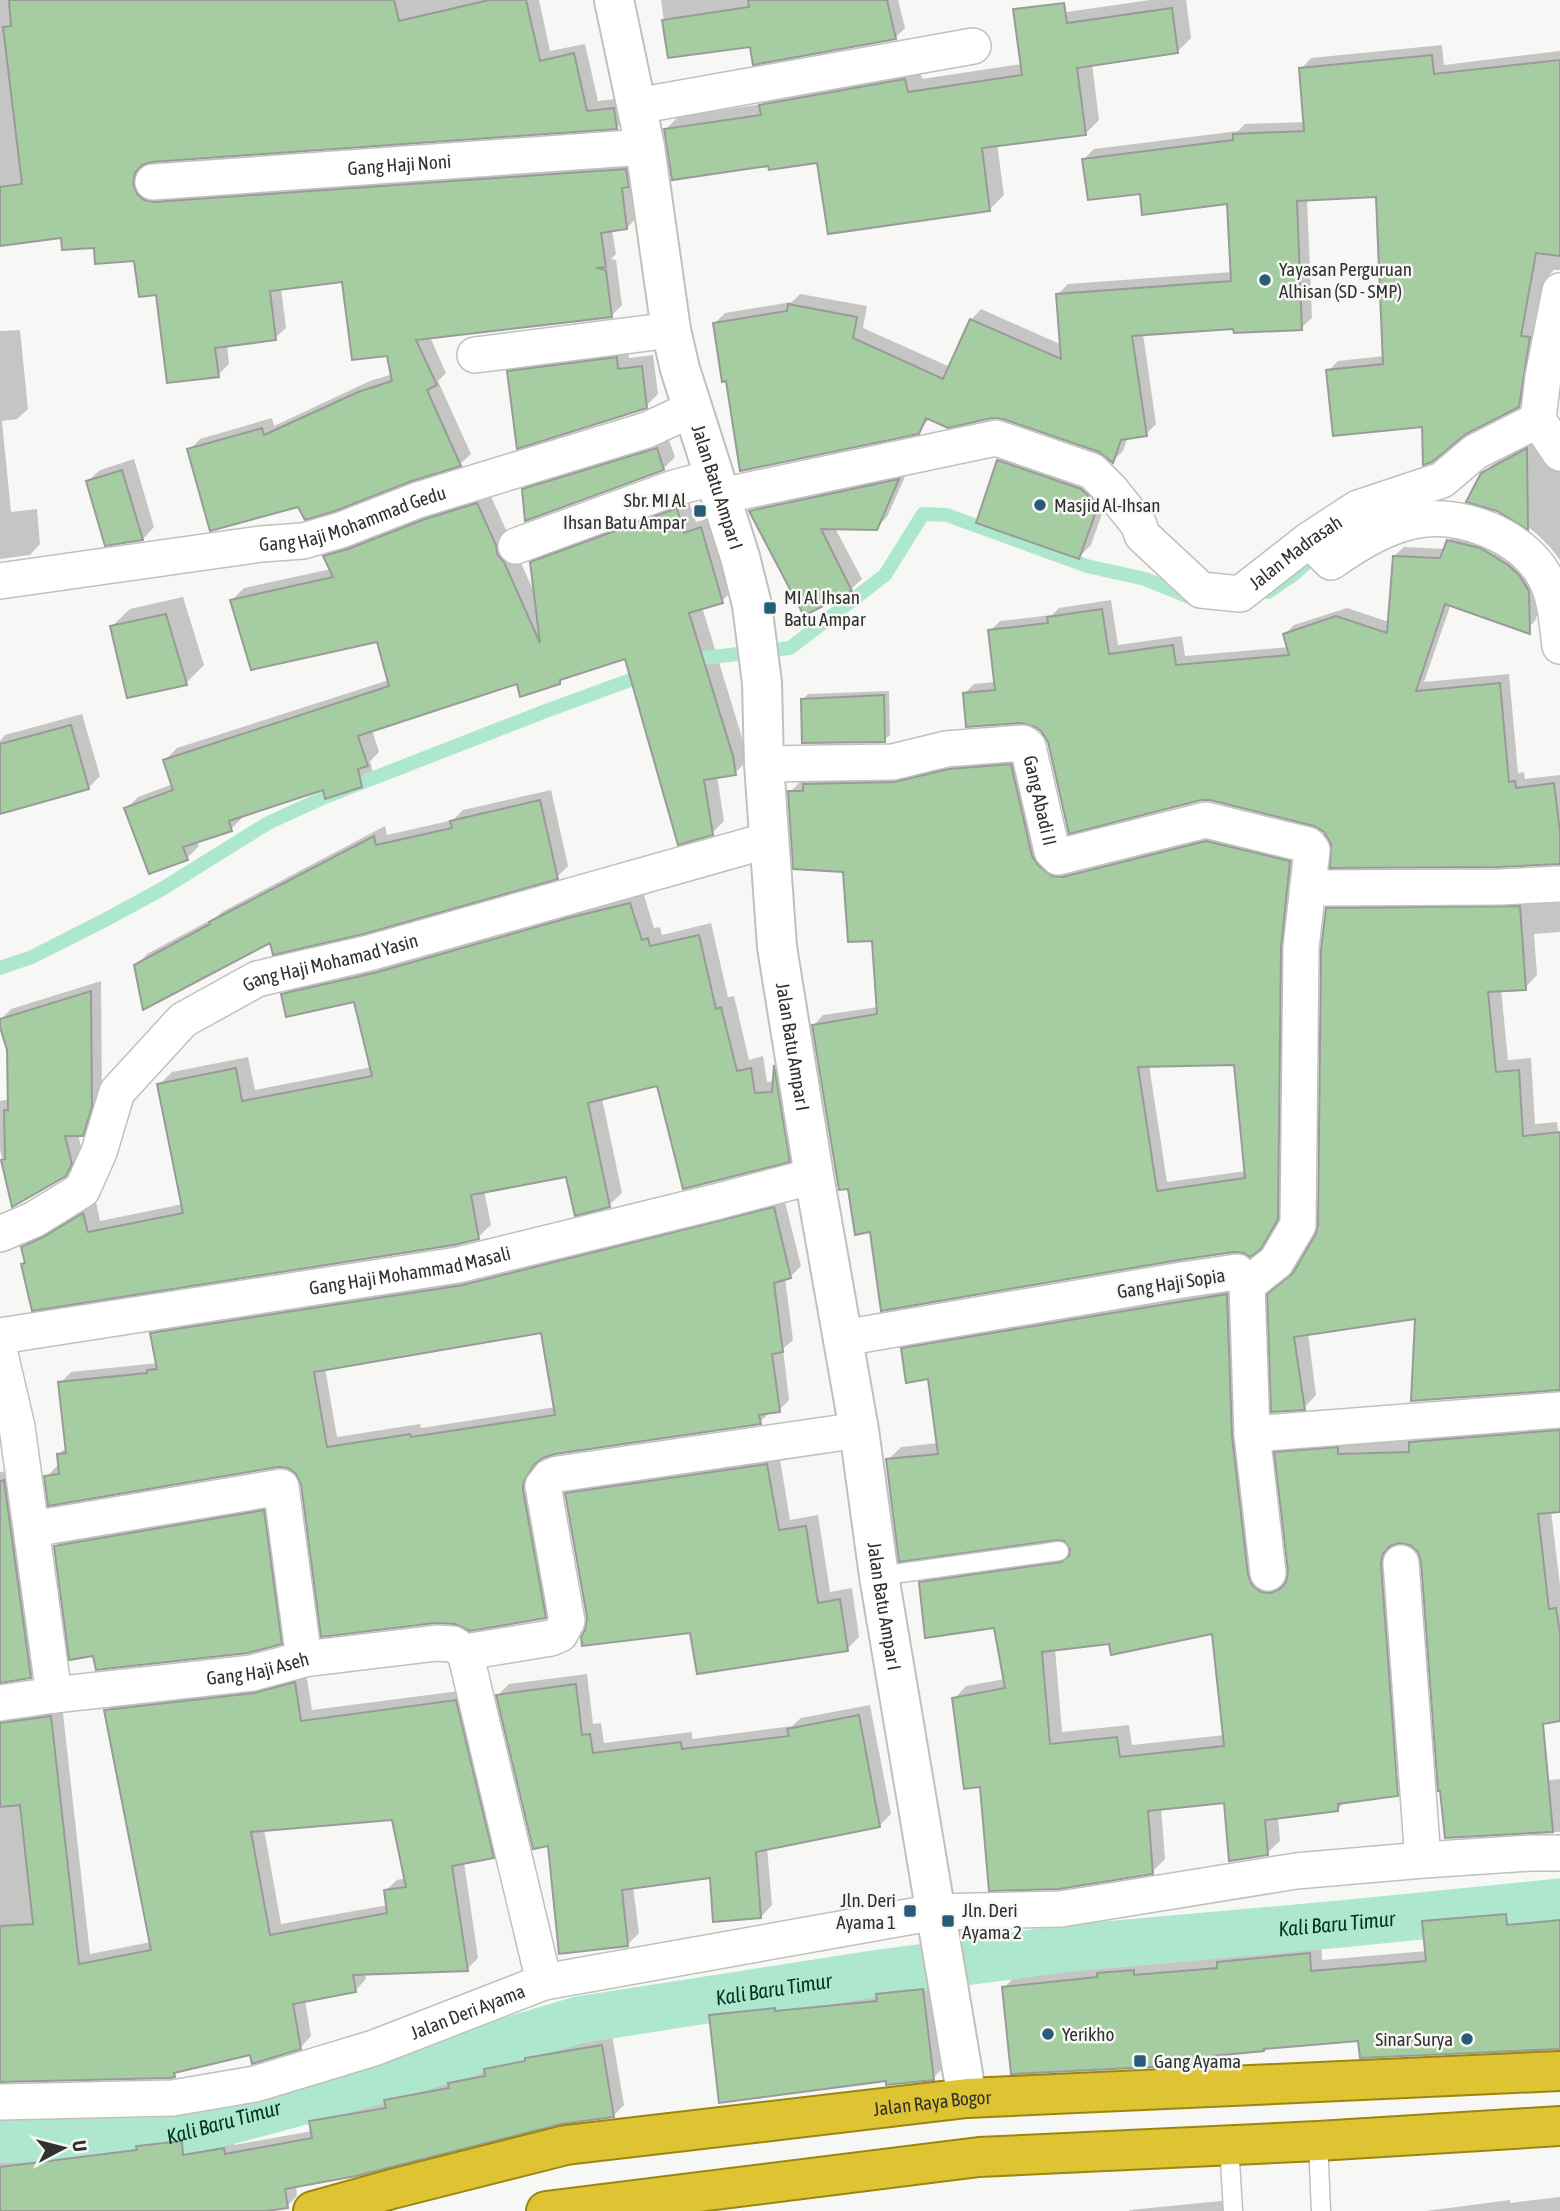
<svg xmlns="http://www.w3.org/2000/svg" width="1560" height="2211" font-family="'Asap Condensed',sans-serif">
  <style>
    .shadow { fill: #0003; fill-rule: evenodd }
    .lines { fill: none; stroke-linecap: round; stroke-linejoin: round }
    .stream { stroke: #ade8ce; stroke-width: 14 }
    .canal { stroke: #ade8ce; stroke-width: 47 }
    .building { fill: #a6cca2; stroke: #999b99; stroke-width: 2; fill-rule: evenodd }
    .service-casing { stroke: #c0c0be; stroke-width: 21 }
    .minor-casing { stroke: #c0c0be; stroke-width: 38 }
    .tertiary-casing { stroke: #c0c0be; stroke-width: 42 }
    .trunk-casing { stroke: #9c8611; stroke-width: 42 }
    .service { stroke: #fff; stroke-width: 18 }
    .minor { stroke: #fff; stroke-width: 35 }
    .tertiary { stroke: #fff; stroke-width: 38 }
    .trunk { stroke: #dec333; stroke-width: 38 }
    .poi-dot { fill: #295c79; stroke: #f7f8f5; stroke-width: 2.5 }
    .labels { text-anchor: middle; stroke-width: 5; stroke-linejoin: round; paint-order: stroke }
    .street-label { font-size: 19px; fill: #313130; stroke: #f7f8f5 }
    .poi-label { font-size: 19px; fill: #313130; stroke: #f7f8f5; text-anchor: start }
    .water-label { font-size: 21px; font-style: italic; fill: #003423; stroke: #f7f8f5 }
  </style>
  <rect width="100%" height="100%" fill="#f7f8f5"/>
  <!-- shadow -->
  <path class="shadow" d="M0,0H539L550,51L585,44L598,101L624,98L627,116L616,127L145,162L143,171L636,159L637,217L627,228L612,230L616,254L611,259L616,260L622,305L611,316L430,337L446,373L438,381L471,454L460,464L299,505L189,450L200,439L272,418L274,426L370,381L393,374L388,354L344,280L281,288L286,328L275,338L227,344L229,364L218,375L157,293L135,259L62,236L0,244Z
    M661,0H898L905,28L895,38L752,45L669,56Z
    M1150,0H1186L1191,38L1177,52L1092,64L1099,120L1085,134L997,144L1004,195L990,209L819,161L770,164L665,130L679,116L762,104L775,91L919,66L922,79L1022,64L1032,17Z
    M1442,45L1444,65L1560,51V270H1554L1550,274L1533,361L1529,395L1518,406L1424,425L1328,371L1338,361L1384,356L1378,196L1307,199L1312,318L1301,328L1235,327L1143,334L1156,424L1146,434L1128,437L1123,451L1113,461L1099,450L1003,417L930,418L918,432L728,379L715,323L725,313L792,302L800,294L867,306L863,328L950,367L971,320L981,309L1062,345L1058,294L1068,284L1232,272L1229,202L1141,192L1084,159L1094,149L1238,131L1245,124L1305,122L1301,69L1311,58Z
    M20,330L28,409L17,419L2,421L11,512L37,509L40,544L30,555L0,559V331Z
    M628,346L629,358L653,355L658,394L646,406L509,372L521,360Z
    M668,437L675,457L663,469L523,490L535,478Z
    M1542,437L1560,460V560L1550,547L1536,533L1518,520L1483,474L1494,463Z
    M1011,449L1109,494L1091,545L1079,557L999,461Z
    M134,459L154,527L143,539L88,481L100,470Z
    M908,470L887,517L876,528H835L862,579L851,589L751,511L762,501Z
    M489,492L535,594L532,563L544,551L688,498L696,522L713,517L734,589L722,601L702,607L744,744L747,761L735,773L717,776L724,821L712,833L626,657L565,677L560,682H518L372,730L379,752L370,761L373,773L361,785L324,788L242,814L243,817L231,829L197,841L199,846L187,858L126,809L138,797L173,784L165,760L177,748L389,680L378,640L232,600L244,588L331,569L325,557L336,545Z
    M1459,531L1518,556L1543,599L1535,621L1526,630L1451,604L1424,682L1509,674L1518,773L1524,772L1525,779L1560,775V862L1333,843L1325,831L1314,824L1049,742L1042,731L1036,725L964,694L974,684L996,682L990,631L1000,621L1052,615L1059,608L1111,600L1118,645L1182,636L1185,656L1289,647L1285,634L1294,625L1347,608L1389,622L1394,556L1404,547L1446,549L1449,541Z
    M183,597L204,665L186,683L112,626L130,609Z
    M889,691L890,735L884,740L803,699L808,694Z
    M82,714L100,776L88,788L0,812V741L5,735Z
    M1021,755L1042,845L1217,832L1299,852L1287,1208L1270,1237L1259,1247L1245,1251L850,1187L814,1025L823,1015L878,1007L874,939L845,870L790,792L800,782H807L814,774ZM1235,1063L1246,1171L1167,1182L1149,1065Z
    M551,790L568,866L557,877L272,940L136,966L147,954L216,917L222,912L385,826L387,835L453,820L463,810Z
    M643,892L654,928L660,927L662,935L711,923L728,997L734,996L749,1060L763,1056L767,1082L775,1081L776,1066L786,1055L801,1147L789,1160L658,1084L602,1098L622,1193L609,1205L568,1175L484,1190L491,1225L478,1237L23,1264L26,1261L23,1247L36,1235L58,1225L96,1202L100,1221L183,1204L159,1085L172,1072L248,1057L255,1090L372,1067L355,1000L283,995L296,982Z
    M1560,893V932L1534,934L1537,975L1525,988L1501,989L1508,1060L1531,1058L1535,1124L1557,1122L1560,1147V1388L1417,1317L1308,1333L1316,1395L1304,1408L1282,1282L1297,1270L1317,1236L1320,1225L1327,909L1340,896Z
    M101,981L102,1094L93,1123L82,1134H78L82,1151L77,1163L65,1175L13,1204L0,1150V1101L10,1099L12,1059L0,1020L11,1009Z
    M784,1198L801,1266L790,1277L785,1278L793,1340L783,1349L789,1400L779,1410L771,1411L760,1422L555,1452L541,1458L534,1468L533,1478L555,1606L545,1616L303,1484L298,1473L288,1466L46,1477L57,1466H60L58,1455L67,1447L60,1383L71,1372L158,1363L152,1334L162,1323ZM543,1331L556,1407L421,1428L420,1424L337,1437L325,1368Z
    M1239,1282L1274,1580L1283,1581L1288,1579L1290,1571L1276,1453L1289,1440L1350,1442L1413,1441L1424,1430L1560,1419V1511H1551L1560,1585V1720L1423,1561L1419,1551L1411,1544L1395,1543L1393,1551L1406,1734L1338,1809L1278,1817L1280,1841L1267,1853L1226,1801L1161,1808L1165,1859L1152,1872L954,1699L966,1686L1005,1679L996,1626L921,1583L933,1570L1072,1551L1065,1539L888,1460L901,1447L939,1443L930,1377L903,1349L916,1336ZM1213,1632L1225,1735L1132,1745L1129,1725L1062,1732L1055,1648Z
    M779,1453L790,1520L818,1515L830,1592L852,1588L859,1637L847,1649L589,1617L567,1494L578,1482Z
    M15,1470L42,1665L31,1676L0,1681V1472Z
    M275,1500L293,1631L281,1643L56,1546L67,1535Z
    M306,1672L312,1710L467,1690L504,1845L493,1856L464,1862L478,1958L467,1969L365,1972L366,1979L355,1991L305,2000L311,2036L300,2048L251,2053L180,2069L174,2076L0,2080V1708L62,1705L90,1954L151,1942L106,1710L117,1699ZM393,1818L406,1878L397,1880L385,1891L388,1905L281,1924L264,1829Z
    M587,1674L593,1724L601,1723L604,1743L692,1732V1739L792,1726L801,1718L870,1705L891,1814L880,1825L767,1848L772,1905L761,1917L711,1876L633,1887L639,1933L628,1944L549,1844L498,1695L509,1684Z
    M1560,1779V1832L1530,1831L1454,1789Z
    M1517,1903L1518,1914L1560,1910V2048L1360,2039L1266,2047L1263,2050L1223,2053L1213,2063L1004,1988L1015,1976L1106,1967L1111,1962L1145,1959V1965L1224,1957L1230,1951L1321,1942L1322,1960L1427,1951L1424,1922L1436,1910Z
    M934,1979L945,2066L933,2078L888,2079L711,2016L722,2004L786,1997V2000L882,1991L890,1983Z
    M612,2035L624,2105L613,2116L560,2122L296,2185L297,2196L287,2206L256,2211H0V2153L40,2149V2154L144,2141L149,2137L192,2132L193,2146L234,2139V2145L312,2131L311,2122L321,2111L386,2100L397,2090L454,2080L460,2073L487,2068L496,2059L533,2052L537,2048Z
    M1560,2197V2211H1426L1510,2200V2203Z
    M1231,2200L1232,2211H1129L1130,2210Z"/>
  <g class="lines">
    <!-- stream -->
    <path class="stream" d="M1268,592L1293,575L1310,560
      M686,660L790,648L885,575L923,514L947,515L1087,566L1145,579L1194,599
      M0,968L32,957L105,920L162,889L268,823L325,797L543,712L647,674"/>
    <!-- canal -->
    <path class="canal" id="s1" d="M0,2139L155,2141L359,2086L578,2020L880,1973L1071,1948L1341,1924L1560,1902"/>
  </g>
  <!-- building -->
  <path class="building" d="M9,0H394L399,21L489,0H526L540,61L574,53L587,111L614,108L617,129L152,162L142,165L135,173L133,184L137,194L144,200L154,202L626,169L629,187L622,188L627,229L601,233L606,267L596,268L606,270L612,317L416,340L437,385L427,390L461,466L412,481L335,511L305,520L298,507L210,531L187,449L262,428L264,435L358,392L392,381L387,356L352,360L342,282L270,291L276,340L215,348L219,377L167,383L156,295L139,297L134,261L95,264L94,248L62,250L61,238L0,246V187L22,184L3,27L11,26Z
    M748,0H887L896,39L753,65L750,47L668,58L662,20L749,7Z
    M1064,3L1067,23L1172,8L1178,53L1077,68L1086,135L982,148L990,211L828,234L817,163L769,170L768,166L672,180L664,129L761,115L759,105L905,79L908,92L1022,75L1013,9Z
    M1432,55L1434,74L1560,60V256L1536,253L1521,336L1530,337L1519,407L1466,434L1432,462L1423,465L1422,427L1333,436L1326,370L1383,364L1376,197L1297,201L1302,330L1234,333L1233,329L1132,336L1147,436L1121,440L1113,463L1099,452L1003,419L992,418L948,428L926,418L919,434L740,471L726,381L722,382L713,323L787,311L788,304L857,317L853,338L943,379L970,319L1061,359L1056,294L1231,281L1227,204L1142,215L1140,194L1088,200L1082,159L1233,140V134L1304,131L1299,68Z
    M617,357L618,369L642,366L647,408L517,449L507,371Z
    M657,448L664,470L525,521L522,489Z
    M1527,448V454L1528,530L1497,511L1466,502L1481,473Z
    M997,460L1081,489L1095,502L1098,506L1079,559L976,523Z
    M122,470L143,540L105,546L86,481Z
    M899,479L877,530L821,529L852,591L804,616L749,511Z
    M477,503L496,545L497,554L504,562L540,643L530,562L677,508L684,533L701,527L723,603L689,613L733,756L736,775L704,780L713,835L678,845L625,659L560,680V684L520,697L517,684L358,736L368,766L358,769L362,787L325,799L323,790L229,821L232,831L183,847L188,860L149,874L124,808L173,790L163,760L389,686L377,642L251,670L230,600L333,577L323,556L348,549L425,519Z
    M1447,540L1480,548L1508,565L1519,575L1529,591L1530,634L1445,604L1416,691L1500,683L1509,782L1515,781L1516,788L1554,783L1560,832V864L1499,867L1330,868L1331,844L1324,832L1314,826L1210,800H1201L1069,834L1048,742L1041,731L1035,727L1021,723L966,727L963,693L995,690L988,630L1048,623L1047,617L1102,609L1109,654L1173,645L1176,665L1289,655L1283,634L1336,616L1387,633L1393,556L1440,558Z
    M166,614L187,685L127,698L110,626Z
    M884,695L885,742L802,743L801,699Z
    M71,725L89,789L0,814V744Z
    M1011,764L1032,856L1038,865L1052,876L1063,877L1206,841L1290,861L1281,948L1278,1219L1261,1249L1250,1257L1244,1253L1234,1252L1179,1260L881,1311L870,1232L855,1235L848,1189L839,1190L812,1025L877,1014L872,941L848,942L843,872L793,869L788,791H803V784L894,782L949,769ZM1234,1065L1245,1178L1157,1191L1138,1067Z
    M540,800L558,879L364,934L273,955L270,943L143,1010L134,965L210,924L209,922L374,836L376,845L452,828L450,821Z
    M630,903L642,940L648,938L650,946L699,935L716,1009L721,1007L737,1071L751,1068L755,1093L772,1092L774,1065L790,1162L683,1189L657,1086L588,1103L610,1207L575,1216L566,1177L471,1195L479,1239L454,1245L32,1311L21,1264L25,1263L21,1247L43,1237L83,1213L88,1232L183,1213L157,1084L236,1068L242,1101L372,1076L354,1002L286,1017L281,994L374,973L568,918Z
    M1520,906L1526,990L1488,992L1496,1072L1519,1070L1523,1136L1560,1132V1390L1411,1401L1415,1319L1294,1337L1305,1410L1271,1412L1267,1294L1293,1273L1315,1235L1318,1225L1321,949L1326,908Z
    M91,991L92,1107L83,1136H65L72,1164L66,1176L12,1207L1,1160L5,1159L4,1110H8L7,1050L0,1027V1019Z
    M774,1207L791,1278L774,1283L783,1352L772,1354L780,1412L759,1415L761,1424L555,1454L543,1458L535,1464L524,1481L523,1490L546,1618L470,1631L455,1624L435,1623L321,1637L301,1484L296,1474L288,1468L278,1467L48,1506L44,1476L59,1474L57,1454L66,1453L58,1382L147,1373V1370L157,1369L150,1333L463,1285ZM541,1333L555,1415L411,1437L410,1434L327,1447L314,1372Z
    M1227,1294L1232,1436L1248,1575L1252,1585L1261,1592L1271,1593L1280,1589L1286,1582L1288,1571L1274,1452L1338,1447V1454L1409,1452V1442L1560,1430V1512L1538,1514L1549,1609L1556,1608L1560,1633V1721L1543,1724L1553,1832L1445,1838L1440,1791H1438L1421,1562L1418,1552L1410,1545L1399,1543L1390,1546L1383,1554L1381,1564L1398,1796L1338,1804V1811L1265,1820L1268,1855L1229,1861L1224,1803L1148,1811L1153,1874L1059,1889L989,1891L980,1787L964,1789L952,1698L1005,1688L994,1628L925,1638L919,1582L1061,1562L1069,1556L1070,1549L1064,1541L1057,1540L899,1562L886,1459L938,1454L928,1379L906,1383L901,1348ZM1212,1634L1224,1746L1120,1757L1117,1737L1050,1744L1042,1652L1109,1644L1111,1655Z
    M767,1464L779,1530L806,1526L818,1603L840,1599L848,1651L697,1674L690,1633L582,1646L581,1637L585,1630L587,1617L565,1493Z
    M4,1480L31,1678L0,1683V1481Z
    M264,1510L282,1644L248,1653L96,1670L93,1656L69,1660L54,1546Z
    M295,1682L301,1721L456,1700L494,1858L452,1866L468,1971L353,1975L356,1992L293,2004L301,2049L252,2064L250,2055L174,2073L175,2077L171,2078L0,2082V1926L33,1924L20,1805L0,1807V1723L51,1716L79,1964L151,1950L104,1710L254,1693ZM392,1820L406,1887L384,1890L387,1913L270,1935L251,1832Z
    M576,1684L582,1735L590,1734L593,1753L681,1742L682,1749L789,1736L787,1729L859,1715L880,1827L756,1852L761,1918L713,1922L710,1878L622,1890L628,1946L559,1954L548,1846L533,1849L496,1695Z
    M1506,1914L1507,1925L1560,1920V2049L1360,2058L1358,2041L1264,2049V2051L1213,2056L1214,2064L1011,2074L1002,1987L1097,1977V1973L1134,1970V1975L1217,1968V1962L1310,1953L1311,1971L1426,1961L1422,1921Z
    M923,1989L934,2080L886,2085V2081L719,2103L709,2015L775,2008V2011L877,2001L876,1994Z
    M602,2045L614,2117L561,2124L356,2176L285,2189L288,2208L267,2211H0V2167L137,2150L136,2146L182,2141L183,2155L224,2148L225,2154L312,2138L309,2121L386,2108L384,2100L449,2088L448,2083L485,2076L484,2069L525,2061V2058Z"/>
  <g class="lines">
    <defs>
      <path id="service" d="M879,1576L1059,1551
        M1318,2141L1321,2211
        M1229,2144L1233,2211"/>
      <g id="minor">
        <path d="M637,106L973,46"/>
        <path id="s2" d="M153,182L645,147"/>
        <path d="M475,355L671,330"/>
        <path d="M1538,420L1543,377L1560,291"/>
        <path d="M1538,420L1560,453"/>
        <path id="s3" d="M721,496L996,438L1092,471L1110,489L1139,525L1142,535L1201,590L1240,594L1309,540L1358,508L1442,480L1475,452L1538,420"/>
        <path d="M1309,540L1331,562C1357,544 1382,528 1413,521C1460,511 1522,535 1545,577C1556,597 1557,624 1560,646"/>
        <path d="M516,546L674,488L715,477"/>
        <path id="s4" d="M0,581L261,544L303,541L341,530L418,500L647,430L692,409"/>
        <path id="s5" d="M764,764L893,762L946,749L1023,743L1028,747L1052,851L1058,857L1206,820L1308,845L1312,850L1301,948L1298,1225L1276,1262L1247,1285L1237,1272L1182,1280L843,1338"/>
        <path d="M1308,888L1500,887L1560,884"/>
        <path id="s6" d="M0,1234L33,1220L82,1190L99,1152L117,1092L183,1020L257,979L369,953L769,840"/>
        <path d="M1247,1285L1252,1434L1268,1573"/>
        <path id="s7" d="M0,1336L458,1265L715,1202L814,1176"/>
        <path id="s8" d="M0,1354L17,1427L54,1695L252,1673L304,1659L437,1643L453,1644L465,1652L544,1982"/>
        <path d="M1252,1434L1560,1410"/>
        <path d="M32,1529L281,1487L304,1659"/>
        <path d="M1401,1563L1423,1860"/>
        <path d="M465,1652L551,1638L560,1634L567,1621L543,1486L550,1477L558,1474L859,1430"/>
        <path d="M0,1703L54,1695"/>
        <path id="s9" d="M0,2102L173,2098L255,2084L374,2048L544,1982L936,1912L1061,1909L1296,1871L1423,1860L1531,1853H1560"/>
      </g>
      <g id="tertiary">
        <path id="s10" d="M614,0L645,147L671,330L680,369L740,557L752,605L762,683L764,764L777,947L814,1176L859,1430L879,1576L967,2098"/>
      </g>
      <g id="trunk">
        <path id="s11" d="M313,2211L392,2189L566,2145L967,2098L1560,2071"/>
        <path d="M546,2211L979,2157L1318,2141L1560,2126"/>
      </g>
    </defs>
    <!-- service casing -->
    <use href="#service" class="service-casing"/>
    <!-- minor casing -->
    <use href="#minor" class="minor-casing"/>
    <!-- tertiary casing -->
    <use href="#tertiary" class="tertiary-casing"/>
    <!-- trunk casing -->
    <use href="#trunk" class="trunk-casing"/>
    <!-- service -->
    <use href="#service" class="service"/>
    <!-- minor -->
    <use href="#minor" class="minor"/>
    <!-- tertiary -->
    <use href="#tertiary" class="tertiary"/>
    <!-- trunk -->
    <use href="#trunk" class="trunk"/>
  </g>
  <!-- markers -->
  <g class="poi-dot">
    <circle cx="1265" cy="280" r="7"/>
    <circle cx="1040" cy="505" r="7"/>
    <rect x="693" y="504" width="14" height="14" rx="3.5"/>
    <rect x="763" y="601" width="14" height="14" rx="3.5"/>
    <rect x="903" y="1904" width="14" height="14" rx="3.5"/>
    <rect x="941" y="1914" width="14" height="14" rx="3.5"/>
    <circle cx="1048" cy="2034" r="7"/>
    <circle cx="1467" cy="2039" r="7"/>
    <rect x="1133" y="2054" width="14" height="14" rx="3.5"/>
  </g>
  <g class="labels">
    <!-- street labels -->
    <g class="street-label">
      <text dy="7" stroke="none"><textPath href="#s2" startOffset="247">Gang Haji Noni</textPath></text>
      <text dy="7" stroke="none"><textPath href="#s10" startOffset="499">Jalan Batu Ampar I</textPath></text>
      <text dy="7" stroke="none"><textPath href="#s4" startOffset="359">Gang Haji Mohammad Gedu</textPath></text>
      <text dy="7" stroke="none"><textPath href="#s3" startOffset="654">Jalan Madrasah</textPath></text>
      <text dy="7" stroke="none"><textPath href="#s5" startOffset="322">Gang Abadi II</textPath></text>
      <text dy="7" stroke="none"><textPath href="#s6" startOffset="455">Gang Haji Mohamad Yasin</textPath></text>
      <text dy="7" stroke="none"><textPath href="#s10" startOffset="1066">Jalan Batu Ampar I</textPath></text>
      <text dy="7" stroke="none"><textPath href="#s7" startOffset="415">Gang Haji Mohammad Masali</textPath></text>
      <text transform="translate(1171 1283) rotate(-9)" y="7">Gang Haji Sopia</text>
      <text dy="7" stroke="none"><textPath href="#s10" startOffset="1633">Jalan Batu Ampar I</textPath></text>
      <text dy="7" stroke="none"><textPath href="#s8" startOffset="551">Gang Haji Aseh</textPath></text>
      <text dy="7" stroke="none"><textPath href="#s9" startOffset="481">Jalan Deri Ayama</textPath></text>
      <text dy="7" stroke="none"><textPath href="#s11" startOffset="630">Jalan Raya Bogor</textPath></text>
    </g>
    <!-- poi labels -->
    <g class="poi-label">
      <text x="1279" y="276">Yayasan Perguruan<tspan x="1279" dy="22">Alhisan (SD - SMP)</tspan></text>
      <text x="686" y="507" text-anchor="end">Sbr. MI Al<tspan x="686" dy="22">Ihsan Batu Ampar</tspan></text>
      <text x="1054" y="512">Masjid Al-Ihsan</text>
      <text x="784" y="604">MI Al Ihsan<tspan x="784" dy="22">Batu Ampar</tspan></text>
      <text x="896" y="1907" text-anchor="end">Jln. Deri<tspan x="896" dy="22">Ayama 1</tspan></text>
      <text x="962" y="1917">Jln. Deri<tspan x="962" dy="22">Ayama 2</tspan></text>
      <text x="1062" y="2041">Yerikho</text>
      <text x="1453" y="2046" text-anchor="end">Sinar Surya</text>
      <text x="1154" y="2068">Gang Ayama</text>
    </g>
    <!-- water labels -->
    <g class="water-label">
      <text dy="7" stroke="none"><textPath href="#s1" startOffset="1360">Kali Baru Timur</textPath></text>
      <text dy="7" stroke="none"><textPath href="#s1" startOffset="793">Kali Baru Timur</textPath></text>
      <text dy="7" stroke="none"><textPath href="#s1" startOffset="226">Kali Baru Timur</textPath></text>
    </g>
  </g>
  <!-- north arrow -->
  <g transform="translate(63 2148) rotate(83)" stroke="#f7f8f5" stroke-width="5" paint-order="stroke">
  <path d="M0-5L12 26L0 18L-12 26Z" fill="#313130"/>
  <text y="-10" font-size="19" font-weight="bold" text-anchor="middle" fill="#313130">U</text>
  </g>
</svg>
